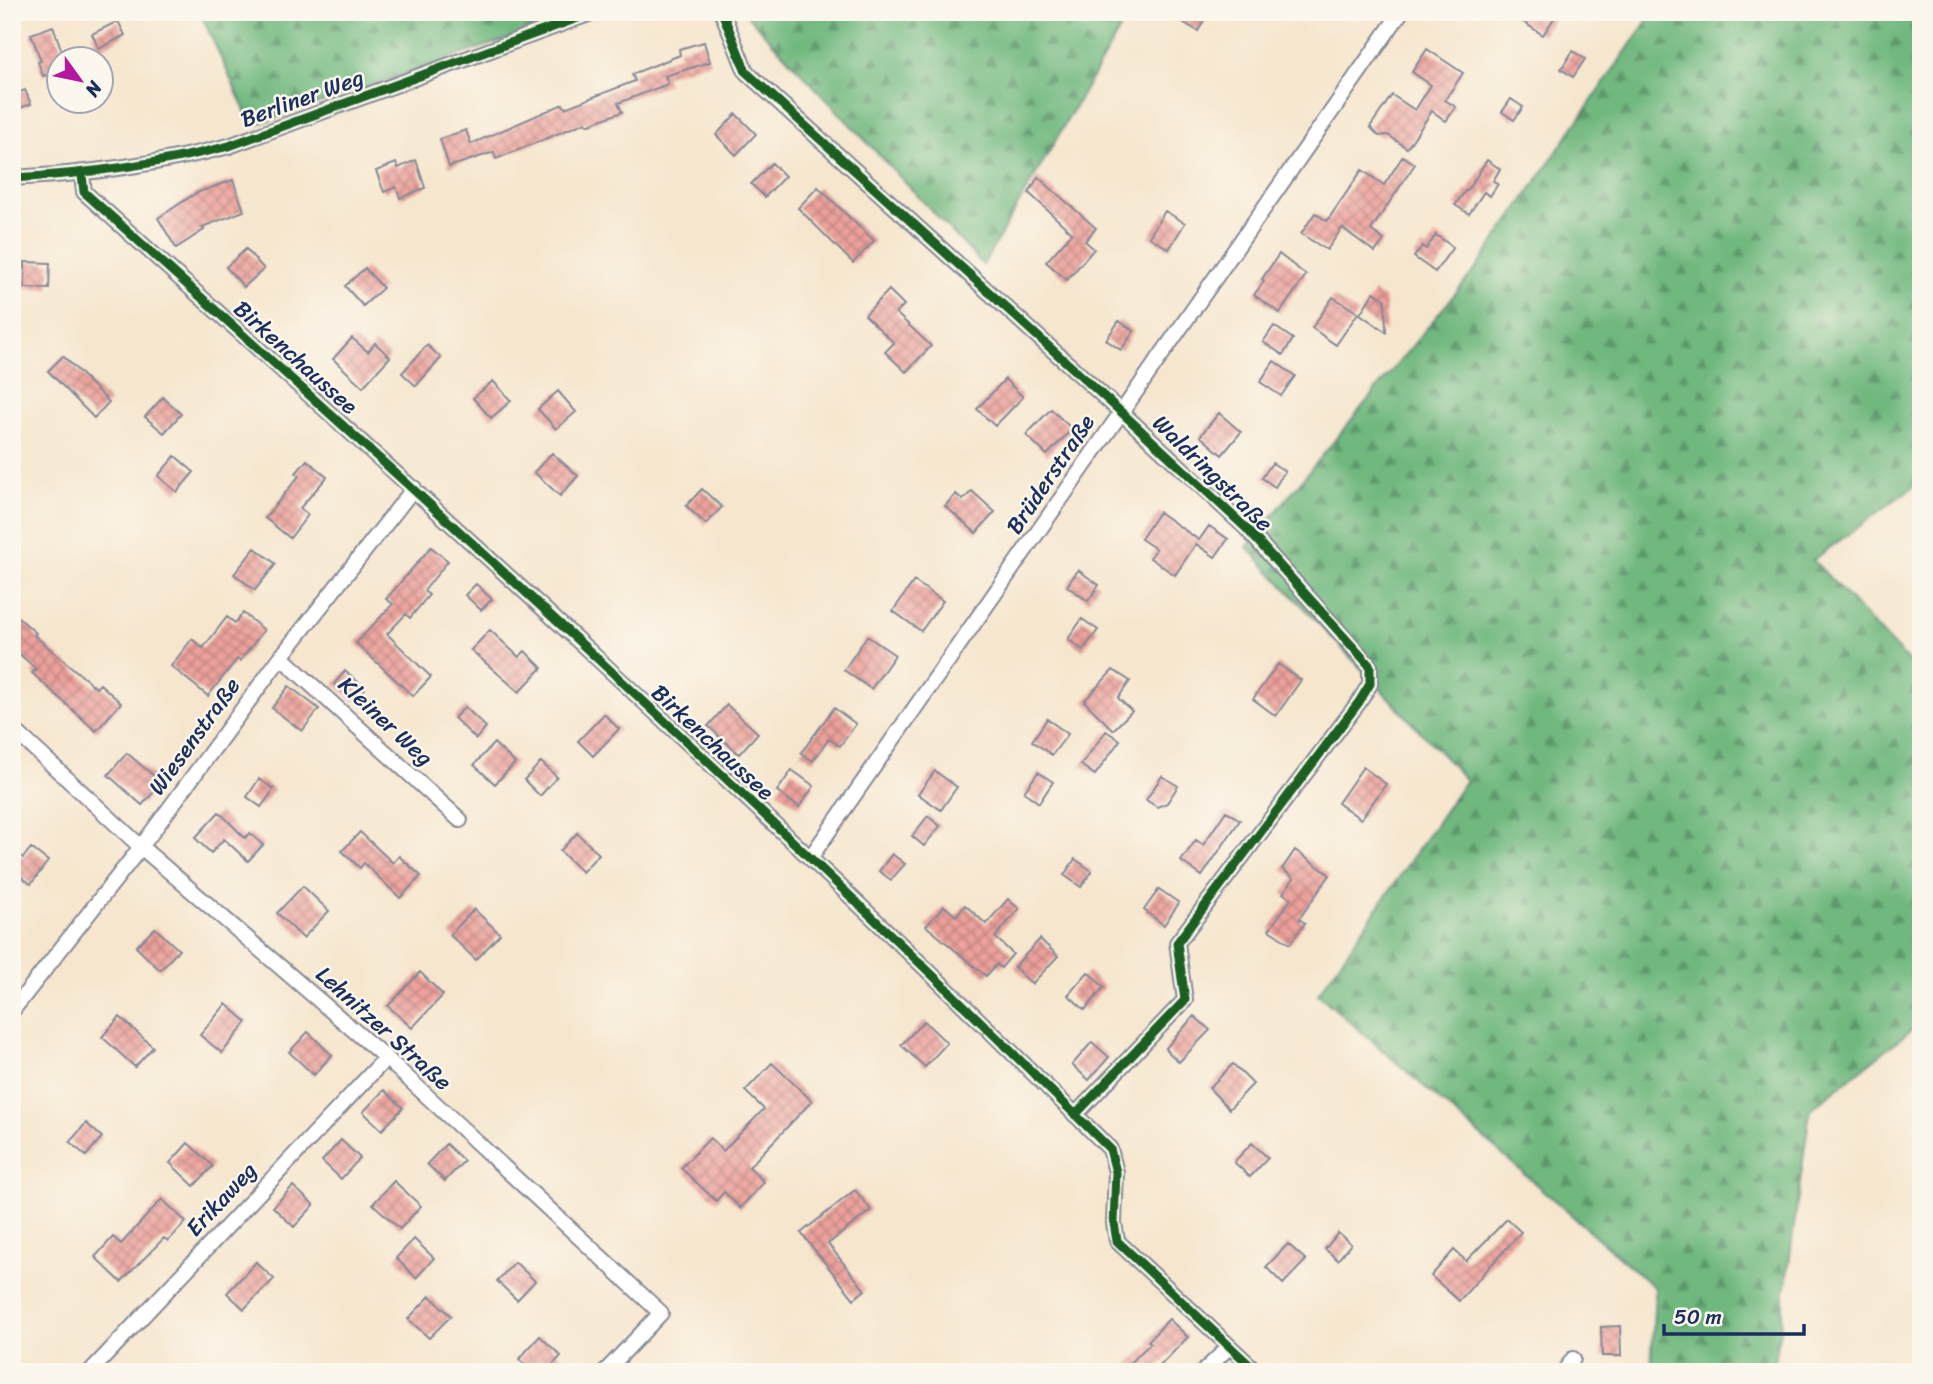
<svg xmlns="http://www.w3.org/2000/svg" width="1933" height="1384" font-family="Sriracha,sans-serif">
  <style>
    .forest { fill: url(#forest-firs); stroke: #46746e; stroke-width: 2 }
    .building { fill: url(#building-cross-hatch) }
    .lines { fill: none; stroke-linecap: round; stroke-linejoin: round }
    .minor-casing { stroke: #888a96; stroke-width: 18 }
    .minor { stroke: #fff; stroke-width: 14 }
    .cycleway-casing { stroke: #fbf7ec; stroke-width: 13 }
    .cycleway { stroke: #1b5e20; stroke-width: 9 }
    .labels { text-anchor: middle; stroke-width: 5; stroke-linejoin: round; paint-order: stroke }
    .street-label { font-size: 23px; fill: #1b2f5e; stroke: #fbf7ec }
  </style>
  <defs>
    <pattern id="forest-firs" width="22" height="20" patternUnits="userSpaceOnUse" patternTransform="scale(1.75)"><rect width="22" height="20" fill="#70b87e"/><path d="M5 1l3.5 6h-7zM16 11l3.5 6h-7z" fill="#5b966a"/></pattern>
    <pattern id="building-cross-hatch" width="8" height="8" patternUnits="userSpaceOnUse" patternTransform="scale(1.75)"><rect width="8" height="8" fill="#eda19b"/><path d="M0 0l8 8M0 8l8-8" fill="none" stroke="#bf8482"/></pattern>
  </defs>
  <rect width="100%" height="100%" fill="#fbf7ec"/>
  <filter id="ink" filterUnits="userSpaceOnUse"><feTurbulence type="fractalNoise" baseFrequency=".0143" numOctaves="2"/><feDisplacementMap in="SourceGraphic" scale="14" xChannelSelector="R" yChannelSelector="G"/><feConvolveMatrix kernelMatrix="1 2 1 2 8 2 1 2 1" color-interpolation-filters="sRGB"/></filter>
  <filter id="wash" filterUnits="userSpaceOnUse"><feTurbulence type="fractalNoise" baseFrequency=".00686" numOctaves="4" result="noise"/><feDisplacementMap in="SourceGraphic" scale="28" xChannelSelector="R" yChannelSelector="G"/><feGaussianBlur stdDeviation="1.57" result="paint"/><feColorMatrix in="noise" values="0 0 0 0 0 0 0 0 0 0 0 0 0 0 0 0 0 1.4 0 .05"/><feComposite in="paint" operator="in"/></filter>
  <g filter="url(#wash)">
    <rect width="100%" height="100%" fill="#f6e6ce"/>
    <!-- forest -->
    <path class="forest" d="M200,12H586L252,126Z
      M744,12H1130L983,265Z
      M1653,12H1921V481L1813,560L1921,675V1022L1810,1110L1774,1372H1651L1655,1288L1318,994L1466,780L1247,547L1478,266Z"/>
    <g id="blocks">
      <!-- building -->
      <path class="building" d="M1166,12H1209L1198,31Z
        M1508,12H1558L1543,35Z
        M118,21L125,35L99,49L92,34Z
        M53,26L65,60H60V70L43,76L38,62L41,61L31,34Z
        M704,42L710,62L665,76L668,84L618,103L622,112L587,125L586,122L496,159L494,152L449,167L440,139L466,130L471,144L563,104L565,108L635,81L632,74L680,55L679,49Z
        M1427,49L1463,73L1445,100L1456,107L1446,121L1432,111L1407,148L1388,135L1379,136L1370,127L1392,95L1415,110L1431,85L1412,72Z
        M1573,51L1585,59L1573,77L1561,69Z
        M25,90L31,104L12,111V95Z
        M1511,99L1523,107L1514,120L1502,112Z
        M736,114L756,134L736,155L716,135Z
        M1403,156L1415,164L1371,230L1384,240L1375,252L1342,228L1327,250L1301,234L1315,213L1327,221L1362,170L1384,185Z
        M416,160L425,188L400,198L396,187L384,192L376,171L396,163L398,168Z
        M1487,160L1500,169L1493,181L1498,184L1490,196L1484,192L1469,214L1455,205L1466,190L1467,191Z
        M772,163L785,176L765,197L751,184Z
        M1038,177L1096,228L1085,241L1094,249L1067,280L1046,262L1072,233L1029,193Z
        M233,180L244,211L202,227L204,230L176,248L158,218L196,193Z
        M818,187L874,241L853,263L798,208Z
        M1165,211L1185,223L1169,249L1149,237Z
        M1436,235L1453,247L1435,272L1414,257L1422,246L1426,249Z
        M246,249L264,269L244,287L226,267Z
        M1279,254L1306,275L1280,313L1254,295L1264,281L1262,279Z
        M25,262L50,263L49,289L25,288Z
        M365,268L383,288L363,306L345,286Z
        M889,290L904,305L896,313L931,346L906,372L885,352L894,343L865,315Z
        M1374,292L1385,299L1386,332L1360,314Z
        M1333,297L1358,313L1336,345L1312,328Z
        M1119,321L1134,331L1121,350L1106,340Z
        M1274,326L1293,339L1283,355L1263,342Z
        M352,338L368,352L375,343L390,357L363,387L333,359Z
        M427,345L441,358L416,386L402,373Z
        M63,356L109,402L94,418L48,371Z
        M1274,361L1295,376L1281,396L1260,382Z
        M1005,379L1023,397L995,426L977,409Z
        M493,381L511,401L491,418L473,398Z
        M558,391L576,412L556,429L538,409Z
        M163,397L181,414L164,433L145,417Z
        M1051,409L1072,429L1047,455L1026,435Z
        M1219,413L1241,432L1222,455L1200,436Z
        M552,453L578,476L560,496L534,472Z
        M175,456L194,472L177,492L158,476Z
        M307,460L327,477L300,508L308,515L290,538L265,518L299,476L296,473Z
        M1272,463L1285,471L1275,487L1262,478Z
        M702,489L722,507L706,524L686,506Z
        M972,491L995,512L976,533L945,506L956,494L963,500Z
        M1159,512L1199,540L1209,526L1228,539L1215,557L1196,544L1175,575L1150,558L1156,549L1141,539Z
        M431,547L448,561L424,591L429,595L410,618L406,614L387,634L431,677L413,696L356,643L393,604L386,599Z
        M255,548L276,564L255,590L234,574Z
        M1078,570L1099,585L1088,601L1067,586Z
        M914,581L943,601L921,631L893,611Z
        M476,584L492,599L481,610L465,595Z
        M12,612L36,633L34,635L96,688L100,684L121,703L96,731L32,673L36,669L12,647Z
        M243,613L264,630L240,661L237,659L208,696L171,666L192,639L203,648L227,617L235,623Z
        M1082,619L1098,630L1083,650L1068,639Z
        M490,630L519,657L525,651L542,668L519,692L471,650Z
        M867,636L895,655L871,689L844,670Z
        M1278,664L1301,680L1276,716L1253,699Z
        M1113,670L1130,681L1118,698L1132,711L1113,730L1084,701Z
        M345,671L365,688L354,701L334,684Z
        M289,686L319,709L302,731L272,708Z
        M727,705L758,733L739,754L708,726Z
        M465,707L486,727L476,739L454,718Z
        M834,708L856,724L840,746L829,739L813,761L801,753Z
        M604,714L619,729L593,756L578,741Z
        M1047,719L1068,734L1052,755L1032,741Z
        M1106,731L1120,740L1095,775L1081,765Z
        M494,743L515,763L495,784L474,765Z
        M127,753L162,783L142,805L108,775Z
        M541,762L557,777L540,796L524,780Z
        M1363,767L1386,784L1361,819L1338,803Z
        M792,770L814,786L799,807L777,791Z
        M935,771L957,787L941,810L918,794Z
        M1038,772L1053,782L1039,803L1024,792Z
        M1162,776L1178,786L1167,803L1157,807L1146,800Z
        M259,779L274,789L261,807L247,797Z
        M1226,811L1240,820L1202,876L1181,861L1196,840L1203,845Z
        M219,812L245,838L250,833L263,845L248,861L224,839L211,853L195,838Z
        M928,816L940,826L924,846L912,836Z
        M360,832L393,863L399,856L421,876L400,898L364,863L360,868L342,851Z
        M577,833L599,854L582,872L560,851Z
        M31,848L48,861L31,884L12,870V850L23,858Z
        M1295,850L1330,875L1299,919L1305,923L1290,944L1269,930L1291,899L1283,893L1294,878L1282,869Z
        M892,854L905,864L891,880L879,871Z
        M1075,859L1092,871L1081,887L1064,875Z
        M303,886L329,911L303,938L277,913Z
        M1159,889L1179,903L1164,925L1144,910Z
        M1008,899L1019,909L995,937L1013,954L1001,968L997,964L986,976L926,926L944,906L956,916L965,905L986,924Z
        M474,909L500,934L476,960L450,935Z
        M155,928L179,950L160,970L136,947Z
        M1040,939L1058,956L1032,984L1014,967Z
        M420,972L443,995L412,1028L388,1006Z
        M1088,972L1104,987L1085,1010L1068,995Z
        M226,1004L247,1022L222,1053L200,1035Z
        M1194,1016L1210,1030L1179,1062L1165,1049Z
        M120,1017L153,1047L135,1067L102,1037Z
        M924,1021L947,1043L925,1067L901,1045Z
        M308,1032L332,1055L314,1075L289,1052Z
        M1092,1042L1109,1057L1089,1080L1072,1065Z
        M772,1063L812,1101L749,1167L764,1182L740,1208L724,1192L716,1201L681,1168L710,1138L723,1151L764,1109L745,1091Z
        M1233,1064L1253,1084L1229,1109L1209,1088Z
        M384,1090L403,1108L382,1130L363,1112Z
        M86,1123L102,1137L86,1156L70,1142Z
        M341,1140L360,1158L341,1179L322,1161Z
        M188,1143L213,1166L194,1186L170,1163Z
        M1252,1143L1268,1158L1250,1177L1234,1162Z
        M446,1144L464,1161L445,1181L427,1164Z
        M394,1181L421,1206L400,1229L373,1204Z
        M293,1186L314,1205L294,1227L273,1207Z
        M855,1190L871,1210L828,1244L865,1290L854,1299L801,1233Z
        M162,1199L186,1222L168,1241L164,1238L121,1282L95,1257L113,1237L121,1244Z
        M1507,1219L1521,1232L1459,1301L1431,1276L1454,1250L1466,1261Z
        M1338,1233L1351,1244L1338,1260L1325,1249Z
        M414,1239L434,1258L416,1278L396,1258Z
        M1288,1244L1306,1260L1283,1284L1266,1267Z
        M256,1262L274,1279L244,1309L227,1293Z
        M515,1262L535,1281L517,1300L497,1281Z
        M430,1296L451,1316L429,1338L408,1319Z
        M1169,1319L1188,1337L1154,1372H1120L1151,1343L1148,1341Z
        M1620,1326L1621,1356H1602L1601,1327Z
        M540,1336L561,1356L546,1372H532L519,1359Z"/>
    </g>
  </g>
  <g filter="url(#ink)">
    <use href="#blocks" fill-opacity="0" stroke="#888a96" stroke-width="2"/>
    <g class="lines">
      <defs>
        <path id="minor" d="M722,12L746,72L1120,411L1246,528L1370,666V684L1359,702L1177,943L1185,1000L1075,1115
          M82,175L84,192C432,504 778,819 1110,1149L1116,1172L1114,1223L1117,1241L1257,1372
          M12,178C87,174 156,165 229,146L594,12
          M281,657L460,820
          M12,728L141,847L386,1058L661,1313L605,1372
          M810,858L1401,12
          M12,1011L141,847L281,657L414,488
          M90,1372L386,1058
          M1203,1372L1229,1347
          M1564,1372L1573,1359"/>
      </defs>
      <!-- minor casing -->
      <use href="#minor" class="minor-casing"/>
      <!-- minor -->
      <use href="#minor" class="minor"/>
      <defs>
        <path id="cycleway" d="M722,12L746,72L1120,411L1246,528L1370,666V684L1359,702L1177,943L1185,1000L1075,1115
          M82,175L84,192C432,504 778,819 1110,1149L1116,1172L1114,1223L1117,1241L1257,1372
          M12,178C87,174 156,165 229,146L594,12"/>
      </defs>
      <!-- cycleway casing -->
      <use href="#cycleway" class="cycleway-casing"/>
      <!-- cycleway -->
      <use href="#cycleway" class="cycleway"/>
    </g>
  </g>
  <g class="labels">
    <!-- street labels -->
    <g class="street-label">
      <text transform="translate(302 98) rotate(-20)" y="8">Berliner Weg</text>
      <text transform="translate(296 357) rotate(42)" y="8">Birkenchaussee</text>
      <text transform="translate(1213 473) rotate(44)" y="8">Waldringstraße</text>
      <text transform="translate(1050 474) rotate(-56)" y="8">Brüderstraße</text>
      <text transform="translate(386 721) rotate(43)" y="8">Kleiner Weg</text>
      <text transform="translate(194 736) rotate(-54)" y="8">Wiesenstraße</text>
      <text transform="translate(713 742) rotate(43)" y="8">Birkenchaussee</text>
      <text transform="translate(384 1028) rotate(42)" y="8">Lehnitzer Straße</text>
      <text transform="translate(221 1199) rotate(-47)" y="8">Erikaweg</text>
    </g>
  </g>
  <!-- margin -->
  <rect width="1933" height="1384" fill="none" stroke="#fbf7ec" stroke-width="42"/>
  <!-- north arrow -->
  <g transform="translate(80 80) rotate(123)"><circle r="33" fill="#fbf7ec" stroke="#a1a7b3" stroke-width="2"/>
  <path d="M0-5L12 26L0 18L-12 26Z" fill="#b5179e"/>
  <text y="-10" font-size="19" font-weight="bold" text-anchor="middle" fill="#1b2f5e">N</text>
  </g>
  <!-- scale -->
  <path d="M1664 1324v10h140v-10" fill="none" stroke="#1b2f5e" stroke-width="3.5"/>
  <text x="1674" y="1324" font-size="21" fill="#1b2f5e" stroke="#fbf7ec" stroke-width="5" paint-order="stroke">50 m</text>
</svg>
